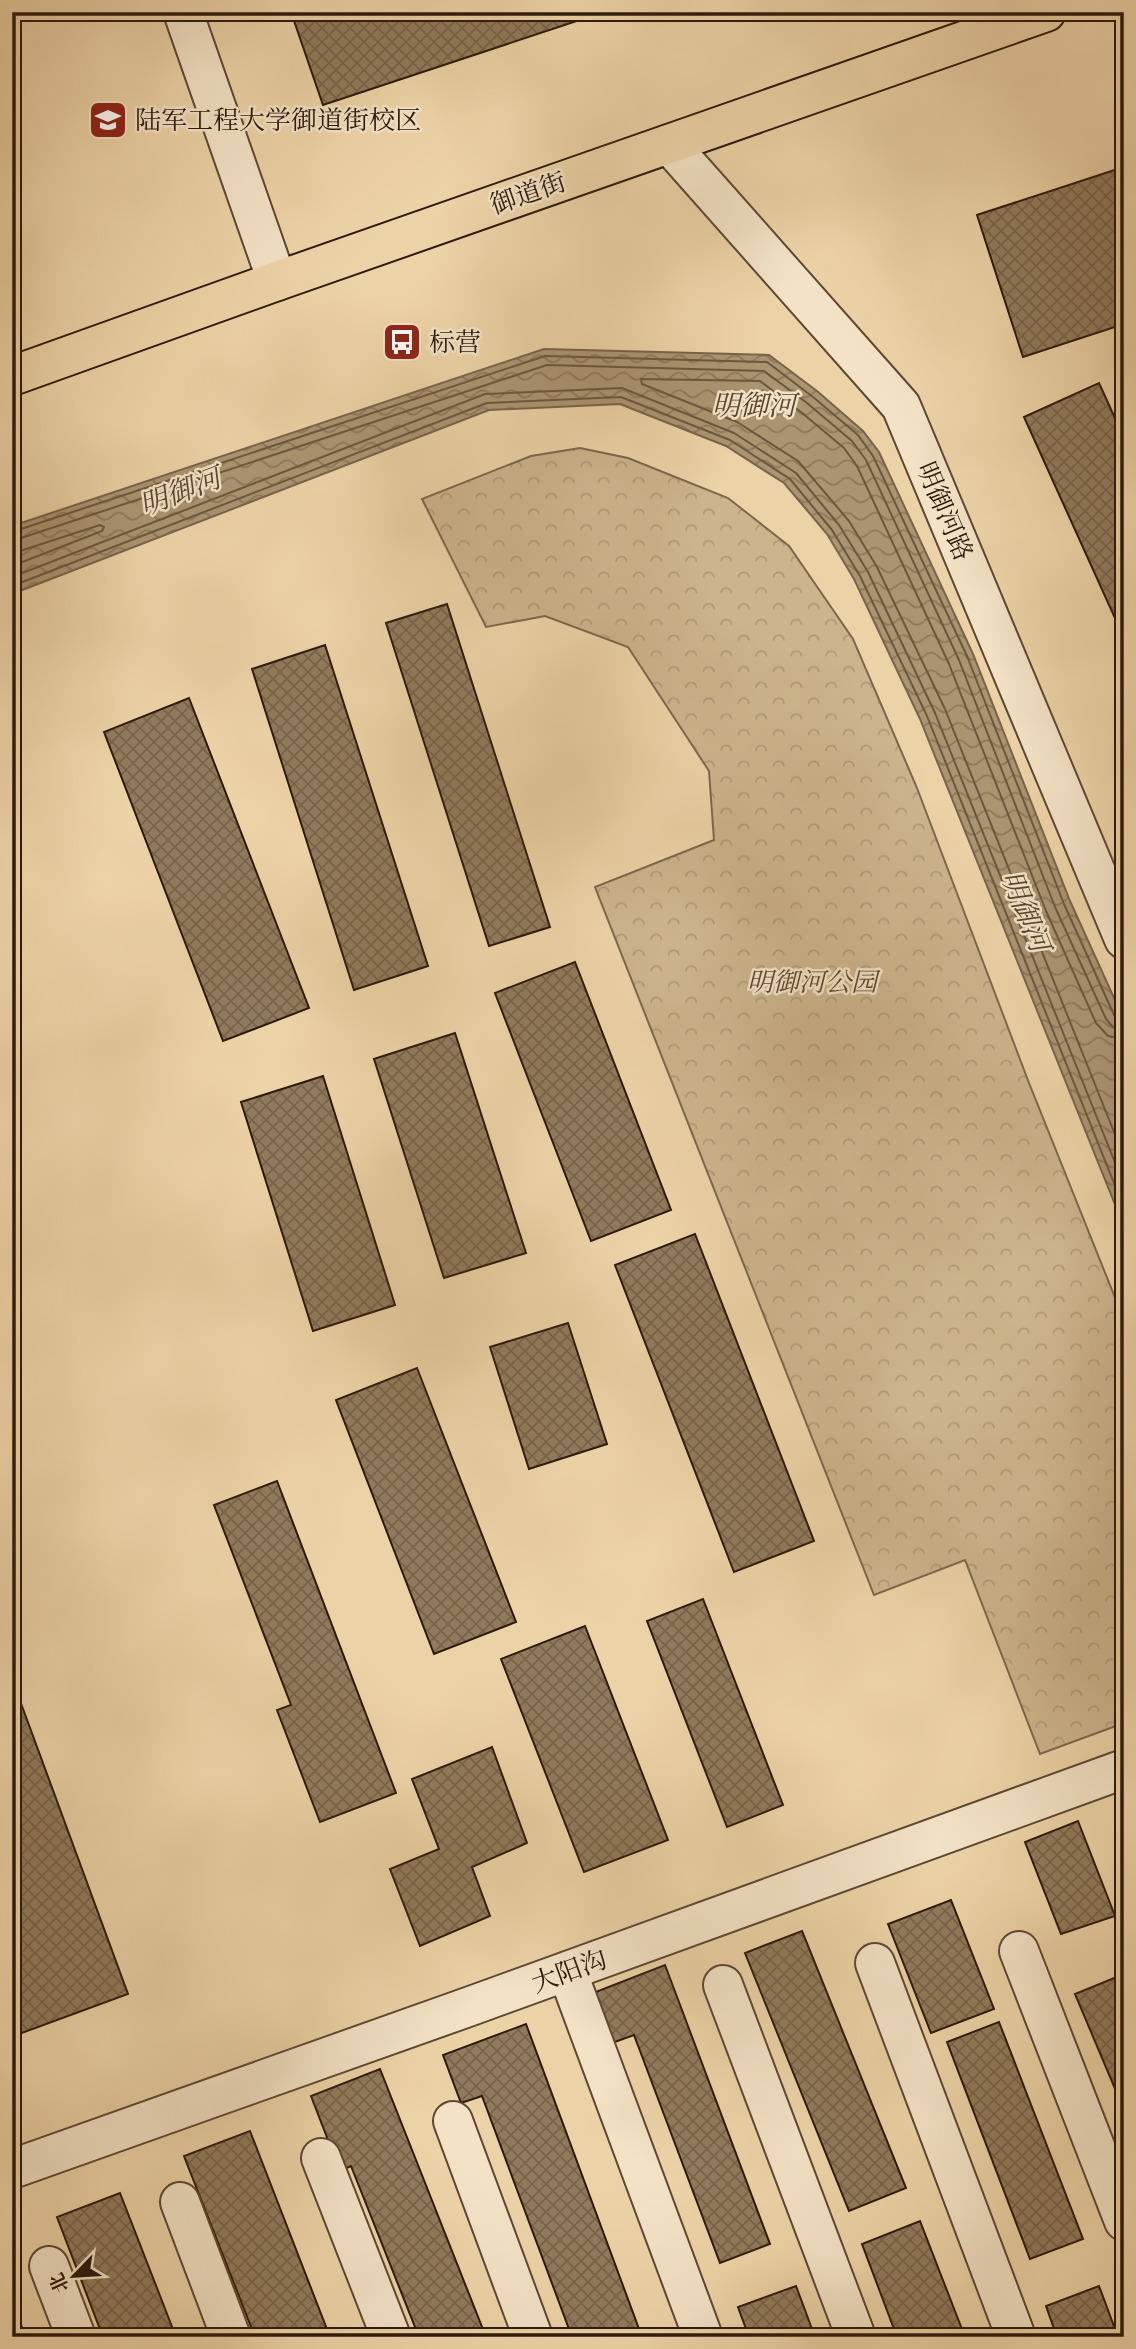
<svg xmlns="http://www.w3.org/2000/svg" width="1136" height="2349" font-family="'IM FELL French Canon','Noto Serif SC',serif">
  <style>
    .forest { fill: url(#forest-crowns); stroke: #7d674c; stroke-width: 2 }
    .water { fill: url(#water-waves); stroke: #796349; stroke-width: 2 }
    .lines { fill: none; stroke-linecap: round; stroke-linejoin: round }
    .shore { stroke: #6c573e; stroke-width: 2 }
    .building { fill: url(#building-cross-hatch); stroke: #2e1a0b; stroke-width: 2 }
    .minor-casing { stroke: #5e4832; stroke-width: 42 }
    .major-casing { stroke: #2e1a0b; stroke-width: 42 }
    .minor { stroke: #f3e2c6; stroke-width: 38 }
    .major { stroke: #ecd3a7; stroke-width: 38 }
    .labels { text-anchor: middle; stroke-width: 5; stroke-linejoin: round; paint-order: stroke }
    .poi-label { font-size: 26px; fill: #2e1a0b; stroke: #f3e2c6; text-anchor: start }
    .street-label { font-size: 26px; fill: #2e1a0b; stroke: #f3e2c6 }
    .park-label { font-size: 26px; font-style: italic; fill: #5d4832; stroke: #f3e2c6 }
    .water-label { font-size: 28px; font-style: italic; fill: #5a452f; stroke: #f3e2c6 }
  </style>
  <defs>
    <pattern id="forest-crowns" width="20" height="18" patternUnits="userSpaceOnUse" patternTransform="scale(1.75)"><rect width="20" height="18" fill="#ccb48c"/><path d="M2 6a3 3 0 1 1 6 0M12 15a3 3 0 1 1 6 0" fill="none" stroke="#b09a77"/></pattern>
    <pattern id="water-waves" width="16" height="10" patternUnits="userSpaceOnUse" patternTransform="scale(1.75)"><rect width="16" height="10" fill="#ab9472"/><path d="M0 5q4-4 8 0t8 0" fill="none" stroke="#8c785c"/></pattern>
    <pattern id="building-cross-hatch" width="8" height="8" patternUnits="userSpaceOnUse" patternTransform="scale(1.75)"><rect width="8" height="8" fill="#917a5c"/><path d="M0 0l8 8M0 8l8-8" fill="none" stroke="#77634a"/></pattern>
  </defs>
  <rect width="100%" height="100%" fill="#ecd3a7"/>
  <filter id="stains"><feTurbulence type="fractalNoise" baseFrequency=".00286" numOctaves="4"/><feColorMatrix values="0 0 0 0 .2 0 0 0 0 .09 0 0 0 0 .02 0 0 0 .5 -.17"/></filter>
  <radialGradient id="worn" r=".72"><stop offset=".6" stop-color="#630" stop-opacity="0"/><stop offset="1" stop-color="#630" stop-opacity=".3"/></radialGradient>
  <!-- forest -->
  <path class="forest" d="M580,448L628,458L728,498L789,546L853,639L917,788L1029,1083L1124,1320V1723L1040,1754L965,1560L874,1595L595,887L714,840L709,771L628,647L545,616L486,627L422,499L531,456Z"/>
  <!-- water -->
  <path class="water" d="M544,349L769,355L817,391L863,431L879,452L973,654L1070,901L1124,1020V1227L920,719L854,579L827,534L784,483L726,446L620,404L489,410L12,594V526Z"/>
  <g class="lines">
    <!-- shore -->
    <path class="shore" d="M12,532L545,356L767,362L813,397L858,435L873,456L967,656L1064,904L1114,1015L1118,1019L1124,1020
      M12,541L547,365L764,371L807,403L852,441L866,460L959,660L1055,907L1106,1019L1113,1027L1124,1029
      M12,551L23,550L100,525L104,527L102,531L12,566
      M12,577L485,394L622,388L734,433L796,473L839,525L868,572L935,713L1124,1185
      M12,586L487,403L621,397L730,440L790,479L832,530L860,576L927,716L1124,1208
      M1124,1039L1108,1036L1096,1023L1046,911L949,664L857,466L844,448L801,412L760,381L641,379L642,384L737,422L798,461L849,521L877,567L945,709L1124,1157"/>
  </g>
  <!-- building -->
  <path class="building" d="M291,12H590L592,16L323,105Z
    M1124,167V324L1023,357L977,215Z
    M1099,383L1124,438V638L1024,417Z
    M447,604L550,927L489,946L386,623Z
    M325,645L428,966L354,990L252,669Z
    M189,698L309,1008L223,1041L104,732Z
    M575,962L671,1210L591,1241L495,993Z
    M455,1033L526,1253L444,1278L374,1059Z
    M323,1076L395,1305L313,1331L241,1102Z
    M695,1234L814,1541L734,1572L615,1265Z
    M568,1323L607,1444L529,1469L490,1347Z
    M417,1368L516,1622L434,1654L336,1400Z
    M277,1481L396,1793L320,1822L277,1710L291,1705L214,1505Z
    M703,1599L783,1805L727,1827L647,1621Z
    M585,1626L668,1840L584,1872L501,1659Z
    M12,1679L128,1994L19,2034L12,2015Z
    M492,1747L527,1843L472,1867L490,1916L420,1946L390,1869L439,1849L412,1779Z
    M1078,1821L1115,1916L1061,1934L1025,1842Z
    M951,1900L994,2009L931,2033L888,1924Z
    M802,1931L906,2188L849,2211L745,1953Z
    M665,1965L770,2244L720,2263L634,2035L612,2043L593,1993Z
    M1124,1974V2110L1075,1994Z
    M999,2022L1083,2239L1030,2259L947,2042Z
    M526,2024L642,2337H572L482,2096L461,2103L443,2055Z
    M380,2069L486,2337H419L351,2166L340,2171L311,2096Z
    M250,2131L330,2337H255L184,2156Z
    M120,2193L176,2337H103L57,2217Z
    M920,2221L965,2337H897L862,2244Z
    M796,2286L815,2337H749L738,2307Z
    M1099,2286L1118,2337H1057L1046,2306Z
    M12,2303L26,2337H12Z"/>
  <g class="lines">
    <defs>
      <path id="minor" d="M183,12L277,281
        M669,144L901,406L1124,939
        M1019,1951L1124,2221
        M875,1963L1016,2337
        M567,1971L703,2337
        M723,1985L856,2337
        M453,2121L533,2337
        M321,2158L391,2337
        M12,2169L468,2007L1124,1769
        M180,2202L231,2337
        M49,2266L76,2337"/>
      <path id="major" d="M12,376L277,281L1046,12"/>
    </defs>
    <!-- minor casing -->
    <use href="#minor" class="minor-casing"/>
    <!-- major casing -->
    <use href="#major" class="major-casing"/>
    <!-- minor -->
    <use href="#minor" class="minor"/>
    <!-- major -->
    <use href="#major" class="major"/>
  </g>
  <!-- icons -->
  <defs>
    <symbol id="university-square" viewBox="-11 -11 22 22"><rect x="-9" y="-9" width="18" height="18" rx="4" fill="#8f2418" stroke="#f3e2c6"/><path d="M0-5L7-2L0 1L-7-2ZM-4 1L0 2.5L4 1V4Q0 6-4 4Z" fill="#fff"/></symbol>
    <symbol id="bus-square" viewBox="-11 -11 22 22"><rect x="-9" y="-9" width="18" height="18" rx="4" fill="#8f2418" stroke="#f3e2c6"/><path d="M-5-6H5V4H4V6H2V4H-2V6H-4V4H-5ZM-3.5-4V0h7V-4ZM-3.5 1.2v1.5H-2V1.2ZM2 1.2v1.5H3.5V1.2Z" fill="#fff"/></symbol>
  </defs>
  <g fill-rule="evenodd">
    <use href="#university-square" x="86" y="98" width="44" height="44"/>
    <use href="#bus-square" x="380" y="320" width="44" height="44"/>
  </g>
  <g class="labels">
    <!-- poi labels -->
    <g class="poi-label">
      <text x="135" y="129">陆军工程大学御道街校区</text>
      <text x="429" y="351">标营</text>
    </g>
    <!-- street labels -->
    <g class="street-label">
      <text transform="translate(528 193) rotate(-19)" y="9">御道街</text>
      <text transform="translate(945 511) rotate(67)" y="9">明御河路</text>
      <text transform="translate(569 1971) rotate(-20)" y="9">大阳沟</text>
    </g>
    <!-- park labels -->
    <g class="park-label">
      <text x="812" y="991">明御河公园</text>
    </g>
    <!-- water labels -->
    <g class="water-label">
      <text x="754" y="415">明御河</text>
      <text transform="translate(180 491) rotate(-21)" y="10">明御河</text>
      <text transform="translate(1026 911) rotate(68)" y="10">明御河</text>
    </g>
  </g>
  <!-- margin -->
  <rect width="1136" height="2349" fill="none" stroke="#ecd3a7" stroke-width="42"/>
  <rect x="14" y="14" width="1108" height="2321" fill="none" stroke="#2e1a0b" stroke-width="3.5"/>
  <rect x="21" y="21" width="1094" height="2307" fill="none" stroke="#2e1a0b" stroke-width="2"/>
  <!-- north arrow -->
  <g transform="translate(74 2276) rotate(245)" stroke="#f3e2c6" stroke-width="5" paint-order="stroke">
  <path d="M0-5L12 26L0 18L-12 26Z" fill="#2e1a0b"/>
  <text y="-10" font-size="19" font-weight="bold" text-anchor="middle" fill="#2e1a0b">北</text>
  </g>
  <rect width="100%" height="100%" filter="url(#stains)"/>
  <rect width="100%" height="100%" fill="url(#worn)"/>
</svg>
